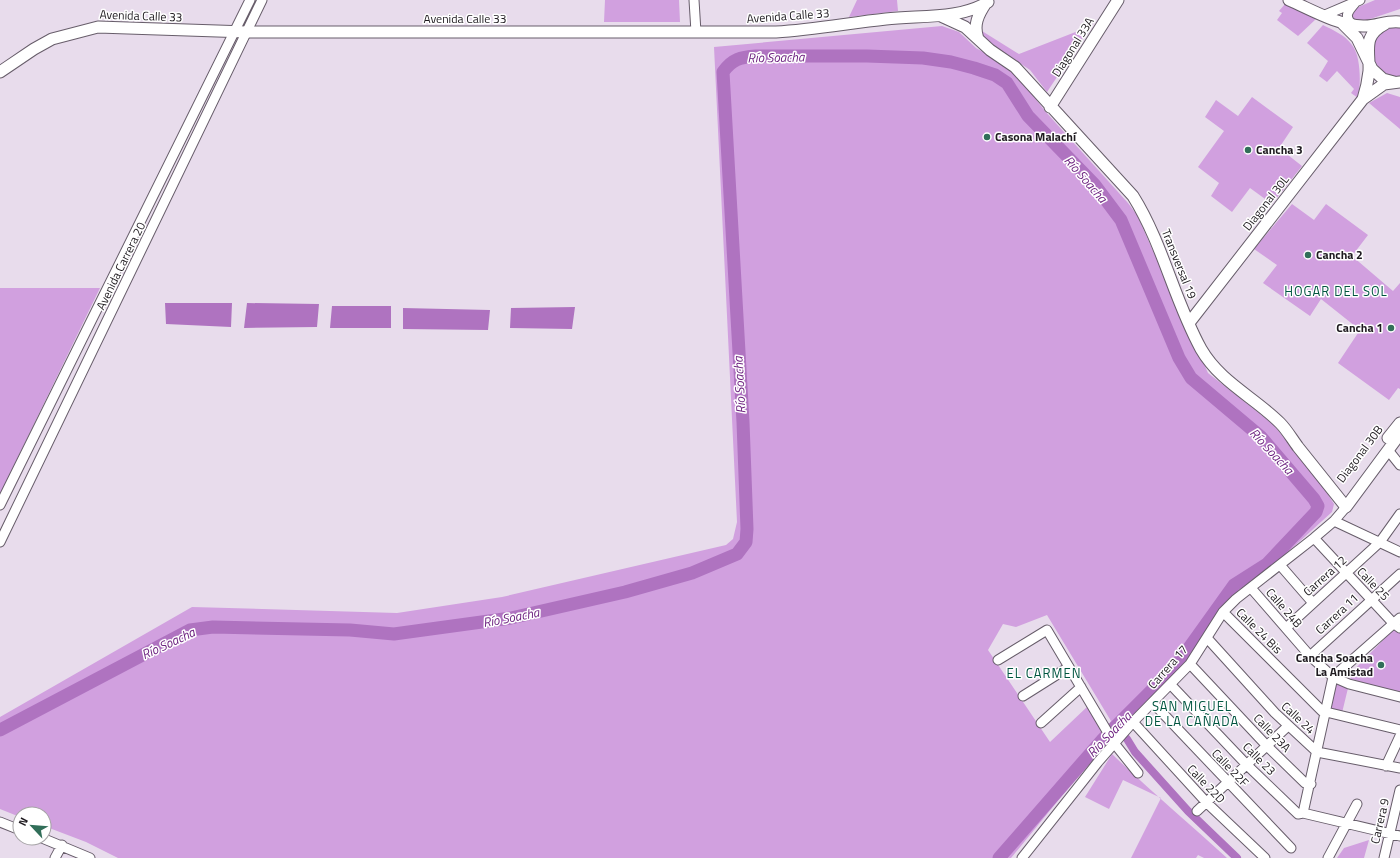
<svg xmlns="http://www.w3.org/2000/svg" width="1400" height="858" font-family="'Titillium Web',sans-serif">
  <style>
    .green { fill: #d1a0df; fill-rule: evenodd }
    .water { fill: #af73c0 }
    .lines { fill: none; stroke-linecap: round; stroke-linejoin: round }
    .canal { stroke: #af73c0; stroke-width: 8 }
    .river { stroke: #af73c0; stroke-width: 13 }
    .minor-casing { stroke: #675d6a; stroke-width: 11 }
    .major-casing { stroke: #675d6a; stroke-width: 13 }
    .minor { stroke: #fff; stroke-width: 9 }
    .major { stroke: #fff; stroke-width: 11 }
    .poi-dot { fill: #316e59; stroke: #fff; stroke-width: 1.5 }
    .labels { text-anchor: middle; stroke-width: 3; stroke-linejoin: round; paint-order: stroke }
    .street-label { font-size: 12px; fill: #1e1a1f; stroke: #fff }
    .poi-label { font-size: 12px; font-weight: bold; fill: #1e1a1f; stroke: #fff; text-anchor: start }
    .water-label { font-size: 13px; font-style: italic; fill: #6c217f; stroke: #fff }
    .neighbourhood-label { font-size: 13px; letter-spacing: 1px; fill: #015540; stroke: #fff }
  </style>
  <rect width="100%" height="100%" fill="#e8dcec"/>
  <!-- green -->
  <path class="green" d="M605,0H679L680,22H604Z
    M857,0H897L898,11L849,17Z
    M1375,0H1400V9L1364,21L1356,22L1351,18L1356,8Z
    M1285,4L1316,19L1298,36L1277,20L1282,13L1279,11Z
    M1323,25C1333,30 1345,35 1352,45C1361,56 1361,84 1358,98L1351,93L1354,89L1337,71L1327,82L1319,76L1328,61L1307,43Z
    M1400,25V77C1370,76 1360,37 1387,27C1391,26 1396,26 1400,25Z
    M942,26L959,32L976,48L1004,64L1021,80L1045,111L1128,203L1137,215L1208,373L1273,424L1324,488L1334,504L1332,512L1322,521L1265,573L1228,601L1187,661L1106,742L1011,858H118L86,842L44,826V814H20V817L0,809V717L192,607L397,613L502,597L726,545L733,539L737,522L714,47ZM1047,615L1111,721L1103,733L1088,706L1050,742L988,650L1003,624L1016,627Z
    M1091,26L1047,92L1030,70L980,36L982,31L1019,54Z
    M1387,93L1400,97V129L1369,103Z
    M1252,97L1293,127L1279,148L1302,166L1272,204L1250,188L1232,212L1211,196L1219,183L1198,167L1224,131L1205,117L1216,100L1238,116Z
    M1292,204L1314,220L1326,204L1368,235L1352,256L1393,291L1400,283V389L1398,388L1389,400L1338,363L1360,330L1321,299L1310,316L1263,283L1277,265L1254,249Z
    M0,288H100L0,494Z
    M1394,629L1400,633V693L1351,679L1350,674Z
    M1333,677L1349,684L1341,717L1325,713Z
    M1112,754C1149,790 1189,823 1227,858H1204L1198,855L1196,858H1131L1161,798L1123,780L1109,809L1085,797Z
    M1369,840L1364,858H1337L1344,848Z"/>
  <!-- water -->
  <path class="water" d="M165,303H232L231,327L166,324Z
    M247,303L319,304L317,327L244,328Z
    M332,306H391V328H330Z
    M575,307L572,329L510,328L511,308Z
    M403,308L490,310L488,330L403,329Z"/>
  <g class="lines">
    <!-- canal -->
    <path class="canal" d="M1127,739L1135,752L1188,811L1237,858"/>
    <!-- river -->
    <path class="river" d="M0,730L190,630L213,627L350,630L394,634L511,618L625,592L692,573L737,554L746,542L747,529L743,422L723,72C732,59 741,57 756,56H867L923,58L951,62L974,68L995,75L1007,83L1028,116L1094,184L1121,220L1179,358L1191,378L1261,437L1314,499L1318,506L1316,512L1267,564L1234,585L1176,666L1103,739L999,858"/>
    <defs>
      <path id="minor" d="M694,0L696,32
        M1325,15L1360,0
        M1353,25C1343,17 1348,11 1355,3
        M1388,450L1400,465
        M0,505L250,0
        M1334,521L1400,552
        M1314,538L1393,623L1400,628
        M0,542L262,0
        M1280,565L1313,603
        M1251,588L1310,656L1333,677L1349,684L1400,697
        M1223,612L1322,711L1400,730
        M1286,628L1380,542L1400,514
        M1207,638L1275,713L1317,752L1400,768
        M1310,656L1400,574
        M998,660L1047,630L1114,743L1138,773
        M1190,664L1267,746L1305,783L1311,784
        M1171,685L1247,765L1298,814L1303,813L1400,836
        M1023,696L1069,667
        M1153,703L1291,848
        M1133,722L1207,803L1265,858
        M1041,723L1081,687
        M1386,766L1400,736
        M1197,811L1288,726
        M1303,813L1333,677L1400,618
        M0,822L20,830
        M42,838L90,858
        M55,858L62,845
        M1022,858L1098,762L1133,722L1190,664L1223,612L1236,599L1314,538L1334,521L1346,507
        M1328,858L1357,804
        M1384,858L1400,790"/>
      <path id="major" d="M1289,0C1312,10 1337,25 1363,26C1375,27 1387,20 1400,22
        M941,16L965,27L990,50L1015,67L1133,196C1163,244 1174,300 1201,349C1220,382 1254,397 1280,423C1287,430 1292,439 1298,447C1314,467 1330,487 1346,507L1400,434
        M1342,23L1357,38L1372,69L1383,79L1394,82
        M978,39C973,25 978,15 986,3
        M0,72L34,49L52,39L98,27L247,32H776C813,30 849,23 886,19C918,15 959,20 988,2
        M1363,99C1366,90 1368,80 1369,71C1370,50 1362,36 1385,24
        M1050,107L1118,0
        M1189,323L1363,99L1384,84L1400,82
        M1388,438L1400,423"/>
    </defs>
    <!-- minor casing -->
    <use href="#minor" class="minor-casing"/>
    <!-- major casing -->
    <use href="#major" class="major-casing"/>
    <!-- minor -->
    <use href="#minor" class="minor"/>
    <!-- major -->
    <use href="#major" class="major"/>
  </g>
  <!-- markers -->
  <g class="poi-dot">
    <circle cx="987" cy="137" r="4"/>
    <circle cx="1248" cy="150" r="4"/>
    <circle cx="1308" cy="255" r="4"/>
    <circle cx="1391" cy="328" r="4"/>
    <circle cx="1381" cy="665" r="4"/>
  </g>
  <g class="labels">
    <!-- street labels -->
    <g class="street-label">
      <text transform="translate(141 16) rotate(2)" y="4">Avenida Calle 33</text>
      <text transform="translate(788 16) rotate(-4)" y="4">Avenida Calle 33</text>
      <text x="465" y="23">Avenida Calle 33</text>
      <text transform="translate(1073 47) rotate(-58)" y="4">Diagonal 33A</text>
      <text transform="translate(1266 203) rotate(-52)" y="4">Diagonal 30L</text>
      <text transform="translate(1179 264) rotate(68)" y="4">Transversal 19</text>
      <text transform="translate(121 266) rotate(-64)" y="4">Avenida Carrera 20</text>
      <text transform="translate(1360 454) rotate(-53)" y="4">Diagonal 30B</text>
      <text transform="translate(1325 576) rotate(-42)" y="4">Carrera 12</text>
      <text transform="translate(1373 584) rotate(46)" y="4">Calle 25</text>
      <text transform="translate(1284 608) rotate(49)" y="4">Calle 24B</text>
      <text transform="translate(1337 614) rotate(-43)" y="4">Carrera 11</text>
      <text transform="translate(1259 631) rotate(45)" y="4">Calle 24 Bis</text>
      <text transform="translate(1168 667) rotate(-49)" y="4">Carrera 17</text>
      <text transform="translate(1298 718) rotate(43)" y="4">Calle 24</text>
      <text transform="translate(1272 733) rotate(46)" y="4">Calle 23A</text>
      <text transform="translate(1259 759) rotate(45)" y="4">Calle 23</text>
      <text transform="translate(1230 768) rotate(46)" y="4">Calle 22F</text>
      <text transform="translate(1206 784) rotate(46)" y="4">Calle 22D</text>
      <text transform="translate(1380 821) rotate(-77)" y="4">Carrera 9</text>
    </g>
    <!-- poi labels -->
    <g class="poi-label">
      <text x="995" y="141">Casona Malachí</text>
      <text x="1256" y="154">Cancha 3</text>
      <text x="1316" y="259">Cancha 2</text>
      <text x="1383" y="332" text-anchor="end">Cancha 1</text>
      <text x="1373" y="662" text-anchor="end">Cancha Soacha<tspan x="1373" dy="14">La Amistad</tspan></text>
    </g>
    <!-- water labels -->
    <g class="water-label">
      <text transform="translate(776 57) rotate(-1)" y="5">Río Soacha</text>
      <text transform="translate(1086 179) rotate(49)" y="5">Río Soacha</text>
      <text transform="translate(739 385) rotate(-93)" y="5">Río Soacha</text>
      <text transform="translate(1272 451) rotate(47)" y="5">Río Soacha</text>
      <text transform="translate(511 617) rotate(-11)" y="5">Río Soacha</text>
      <text transform="translate(168 643) rotate(-25)" y="5">Río Soacha</text>
      <text transform="translate(1109 734) rotate(-46)" y="5">Río Soacha</text>
    </g>
    <!-- neighbourhood labels -->
    <g class="neighbourhood-label">
      <text x="1336" y="296">HOGAR DEL SOL</text>
      <text x="1044" y="678">EL CARMEN</text>
      <text x="1192" y="711">SAN MIGUEL<tspan x="1192" dy="15">DE LA CAÑADA</tspan></text>
    </g>
  </g>
  <!-- north arrow -->
  <g transform="translate(32 826) rotate(296)"><circle r="19" fill="#ffffff" stroke="#a5a3a5"/>
  <path d="M0-3L7 15L0 10L-7 15Z" fill="#316e59"/>
  <text y="-6" font-size="11" font-weight="bold" text-anchor="middle" fill="#1e1a1f">N</text>
  </g>
</svg>
